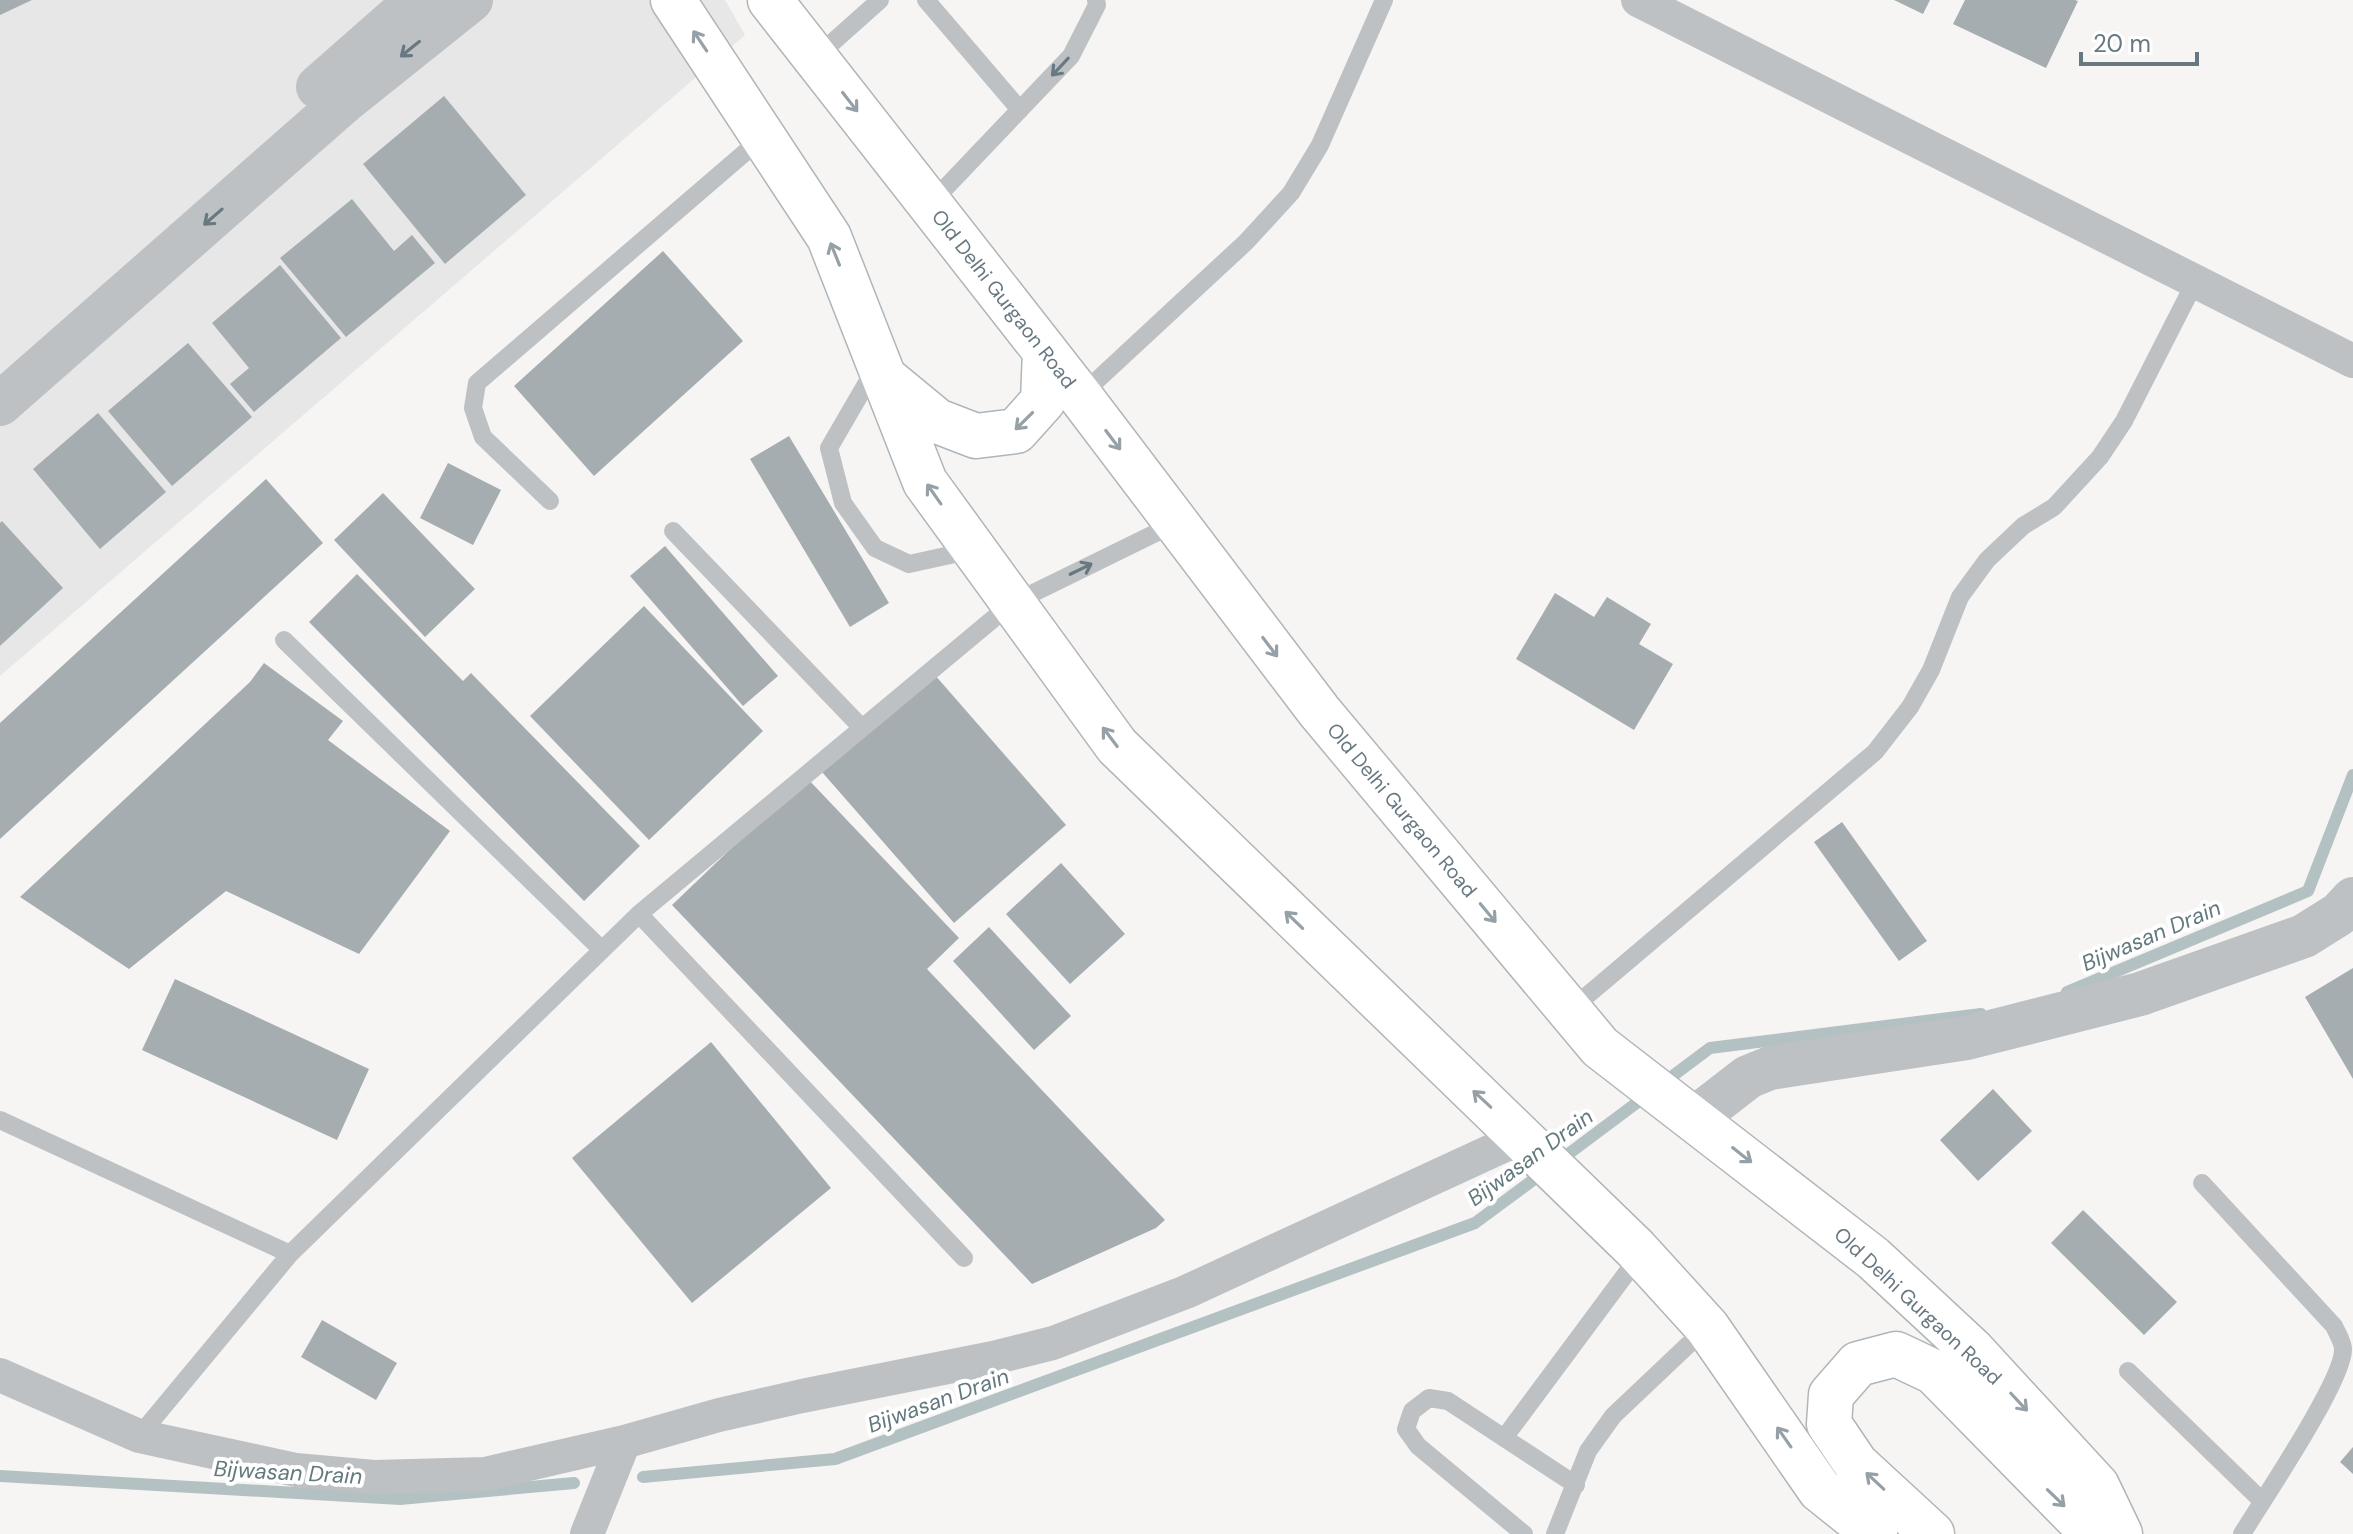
<svg xmlns="http://www.w3.org/2000/svg" width="2353" height="1534" font-family="'DM Sans',sans-serif">
  <style>
    .built { fill: #e6e7e6 }
    .lines { fill: none; stroke-linecap: round; stroke-linejoin: round }
    .stream { stroke: #b4c1c3; stroke-width: 12 }
    .building { fill: #a5adb1 }
    .secondary-casing { stroke: #b0b5b9; stroke-width: 47 }
    .service { stroke: #bdc1c4; stroke-width: 18 }
    .minor { stroke: #bdc1c4; stroke-width: 34 }
    .tertiary { stroke: #bdc1c4; stroke-width: 44 }
    .secondary { stroke: #fff; stroke-width: 44 }
    .oneway { stroke: #95a0a7 }
    .oneway2 { stroke: #687881 }
    .labels { text-anchor: middle; stroke-width: 8; stroke-linejoin: round; paint-order: stroke }
    .street-label { font-size: 20px; fill: #687881; stroke: #fff }
    .water-label { font-size: 22px; font-style: italic; fill: #63797d; stroke: #fff }
  </style>
  <rect width="100%" height="100%" fill="#f6f5f3"/>
  <!-- built -->
  <path class="built" d="M0,0H725L745,35L0,676Z"/>
  <g class="lines">
    <!-- stream -->
    <path class="stream" d="M2067,992L2308,891L2353,775
      M1559,1161L1710,1048L1981,1014
      M0,1476L400,1499L574,1483
      M643,1477L835,1459L1475,1223L1544,1172"/>
  </g>
  <!-- building -->
  <path class="building" d="M0,0H32L0,15Z
    M1894,0H1930L1923,14Z
    M1965,0H2075L2078,1L2046,68L1953,24Z
    M444,96L526,195L445,264L363,164Z
    M352,199L394,251L412,235L435,263L346,337L280,258Z
    M663,251L743,341L594,476L514,386Z
    M280,265L341,338L254,412L230,384L249,368L212,323Z
    M188,343L252,417L172,486L108,411Z
    M98,413L166,492L100,549L33,469Z
    M789,436L889,603L850,627L750,459Z
    M448,463L501,490L473,545L420,518Z
    M266,479L323,543L0,839V723Z
    M383,493L475,589L425,637L334,540Z
    M2,521L63,588L0,646V523Z
    M665,546L778,676L743,706L630,576Z
    M357,574L463,681L471,673L640,846L584,901L309,622Z
    M1555,593L1594,617L1607,597L1651,624L1639,644L1673,664L1634,730L1516,659Z
    M644,606L763,731L649,840L530,716Z
    M264,663L343,721L328,740L450,831L359,954L226,891L129,969L20,897L250,682Z
    M934,674L1066,825L954,923L822,772Z
    M806,777L959,938L927,969L1165,1220L1156,1228L1032,1284L672,905Z
    M1842,822L1927,941L1899,961L1814,842Z
    M1061,863L1125,934L1070,984L1006,914Z
    M989,927L1071,1016L1034,1050L953,961Z
    M2353,968V1079L2305,997Z
    M175,979L369,1069L337,1140L142,1050Z
    M711,1042L831,1188L692,1303L572,1158Z
    M1993,1089L2032,1131L1978,1181L1940,1140Z
    M2083,1210L2177,1302L2144,1335L2051,1243Z
    M322,1320L397,1363L376,1400L301,1357Z
    M2353,1447V1474L2340,1462Z"/>
  <g class="lines">
    <defs>
      <path id="secondary" d="M673,0L829,237L925,482L1117,746L1636,1249L1707,1327L1820,1490L1875,1534
        M770,0L1080,396L1319,711L1600,1047L1873,1258L1971,1349L2097,1486L2120,1534
        M886,379L937,421L976,436L1016,431L1043,401L1045,351
        M1932,1534L1856,1464L1829,1424L1831,1395L1858,1364L1896,1354L1934,1372L2093,1534"/>
    </defs>
    <!-- secondary casing -->
    <use href="#secondary" class="secondary-casing"/>
    <!-- service -->
    <path class="service" d="M926,0L1020,110
      M815,58L880,0
      M930,204L1071,56L1097,5L1096,0
      M876,367L829,448L843,503L875,548L909,564L973,550
      M1080,396L1246,242L1291,193L1320,145L1384,0
      M550,501L483,437L473,408L477,383L763,137
      M673,531L862,728
      M284,640L602,950
      M639,914L964,1258
      M1570,1010L1875,752L1910,707L1931,670L1960,597L1987,560L2023,526L2054,507L2100,457L2124,421L2195,282
      M0,1120L290,1254
      M2202,1183L2334,1326C2337,1333 2343,1342 2343,1349C2344,1380 2262,1501 2242,1534
      M2128,1371L2262,1501
      M139,1436L290,1254L639,914L1011,604L1176,523
      M1504,1438L1640,1255
      M1524,1534L1418,1446L1406,1429L1412,1411L1429,1398L1448,1401L1576,1485
      M1555,1534L1588,1451L1613,1416L1707,1327"/>
    <!-- minor -->
    <path class="minor" d="M1638,0L2353,361
      M0,1375L139,1436L296,1470L374,1477L485,1474L624,1442
      M587,1534L624,1442L719,1415L802,1396L993,1358L1053,1343L1186,1292L1522,1137"/>
    <!-- tertiary -->
    <path class="tertiary" d="M318,87L417,0
      M0,404L346,100L471,0
      M1695,1118L1748,1077L1770,1068L1967,1038L2140,994L2304,936L2339,914L2353,899"/>
    <!-- secondary -->
    <use href="#secondary" class="secondary"/>
  </g>
  <!-- one-way arrows -->
  <defs><path id="oneway-shaft" d="M-6 0H5M1.5-3L5.5 0L1.5 3" fill="none" stroke-width="1.6" stroke-linecap="round" stroke-linejoin="round" transform="scale(2)"/></defs>
  <g class="oneway">
    <use href="#oneway-shaft" transform="translate(700 41) rotate(-124)"/>
    <use href="#oneway-shaft" transform="translate(850 102) rotate(52)"/>
    <use href="#oneway-shaft" transform="translate(835 254) rotate(-112)"/>
    <use href="#oneway-shaft" transform="translate(1024 421) rotate(135)"/>
    <use href="#oneway-shaft" transform="translate(1113 440) rotate(53)"/>
    <use href="#oneway-shaft" transform="translate(934 494) rotate(-125)"/>
    <use href="#oneway-shaft" transform="translate(1270 647) rotate(53)"/>
    <use href="#oneway-shaft" transform="translate(1110 737) rotate(-127)"/>
    <use href="#oneway-shaft" transform="translate(1488 913) rotate(50)"/>
    <use href="#oneway-shaft" transform="translate(1294 920) rotate(-136)"/>
    <use href="#oneway-shaft" transform="translate(1482 1099) rotate(-137)"/>
    <use href="#oneway-shaft" transform="translate(1742 1155) rotate(38)"/>
    <use href="#oneway-shaft" transform="translate(2019 1402) rotate(47)"/>
    <use href="#oneway-shaft" transform="translate(1784 1437) rotate(-125)"/>
    <use href="#oneway-shaft" transform="translate(1875 1481) rotate(-137)"/>
    <use href="#oneway-shaft" transform="translate(2056 1498) rotate(44)"/>
  </g>
  <g class="oneway2">
    <use href="#oneway-shaft" transform="translate(410 49) rotate(141)"/>
    <use href="#oneway-shaft" transform="translate(1060 67) rotate(133)"/>
    <use href="#oneway-shaft" transform="translate(213 217) rotate(139)"/>
    <use href="#oneway-shaft" transform="translate(1081 569) rotate(-26)"/>
  </g>
  <g class="labels">
    <!-- street labels -->
    <g class="street-label">
      <text transform="translate(1004 299) rotate(52)" y="7">Old Delhi Gurgaon Road</text>
      <text transform="translate(1402 810) rotate(50)" y="7">Old Delhi Gurgaon Road</text>
      <text transform="translate(1918 1306) rotate(43)" y="7">Old Delhi Gurgaon Road</text>
    </g>
    <!-- water labels -->
    <g class="water-label">
      <text transform="translate(2151 935) rotate(-23)" y="8">Bijwasan Drain</text>
      <text transform="translate(1530 1157) rotate(-36)" y="8">Bijwasan Drain</text>
      <text transform="translate(938 1400) rotate(-20)" y="8">Bijwasan Drain</text>
      <text transform="translate(288 1472) rotate(3)" y="8">Bijwasan Drain</text>
    </g>
  </g>
  <!-- scale -->
  <path d="M2081 52v12h116v-12" fill="none" stroke="#687881" stroke-width="4"/>
  <text x="2093" y="52" font-size="24" fill="#687881" stroke="#ffffff" stroke-width="6" paint-order="stroke">20 m</text>
</svg>
